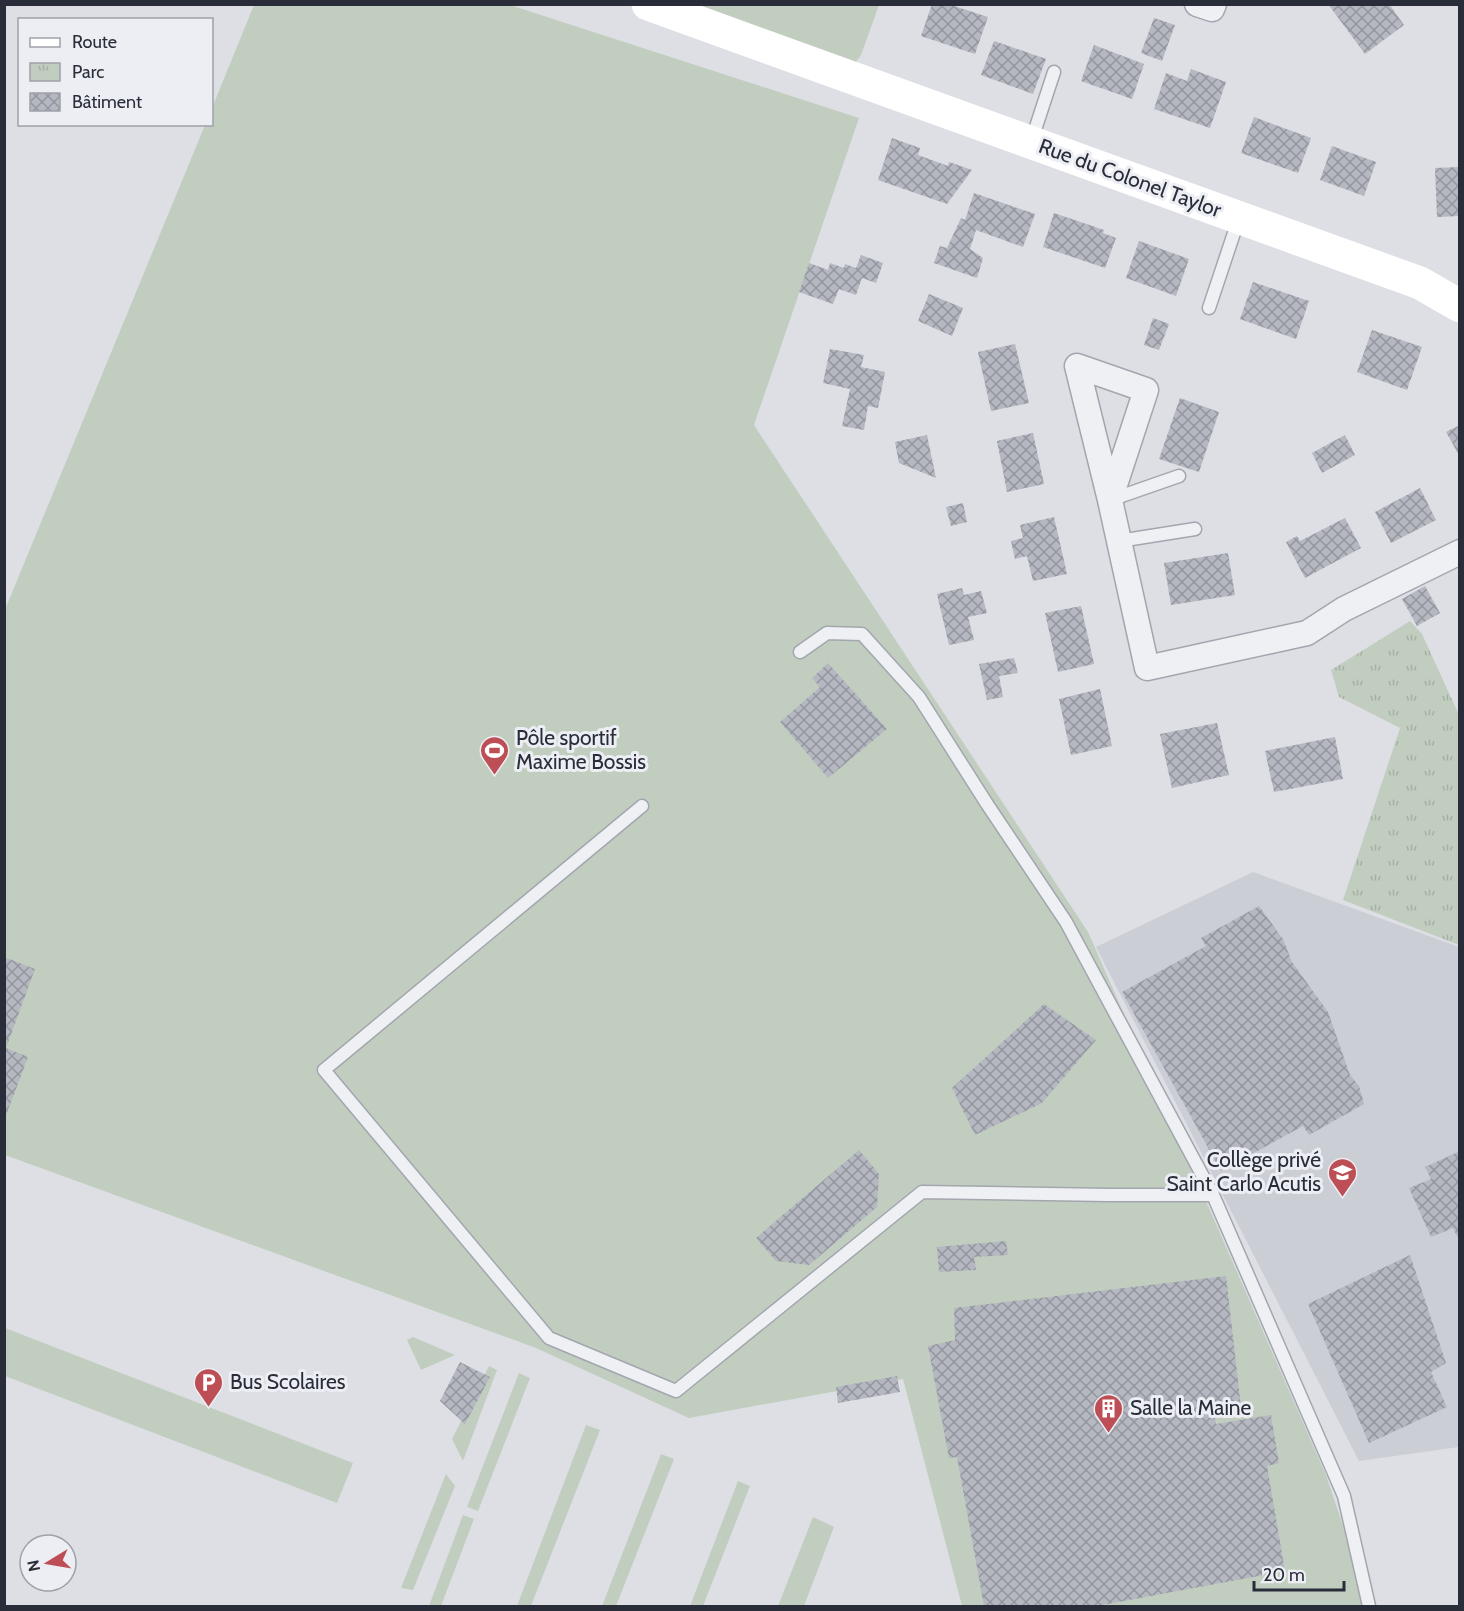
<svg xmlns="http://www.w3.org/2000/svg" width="1464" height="1611" font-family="Cabin,sans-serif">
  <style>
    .built { fill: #cbced5 }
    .grass { fill: #c1cebf }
    .park { fill: url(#park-tufts) }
    .building { fill: url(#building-cross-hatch) }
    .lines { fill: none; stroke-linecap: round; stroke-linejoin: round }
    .service-casing { stroke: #a3a6ae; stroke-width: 15 }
    .minor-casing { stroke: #a3a6ae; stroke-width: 27 }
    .service { stroke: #eff0f4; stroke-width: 12 }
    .minor { stroke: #eff0f4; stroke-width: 24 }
    .secondary { stroke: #fff; stroke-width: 33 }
    .labels { text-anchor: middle; stroke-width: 6; stroke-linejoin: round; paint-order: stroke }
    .street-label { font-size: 21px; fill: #282d39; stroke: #eceef3 }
    .poi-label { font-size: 21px; fill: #282d39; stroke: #eceef3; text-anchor: start }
  </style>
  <defs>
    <pattern id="park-tufts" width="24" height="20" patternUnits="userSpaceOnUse" patternTransform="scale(1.5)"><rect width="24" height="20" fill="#c1cebf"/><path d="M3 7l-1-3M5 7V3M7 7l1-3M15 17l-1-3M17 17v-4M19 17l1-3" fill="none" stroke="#a6b1a5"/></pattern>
    <pattern id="building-cross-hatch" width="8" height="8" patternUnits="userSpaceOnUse" patternTransform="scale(1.5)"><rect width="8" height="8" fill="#b5b8c1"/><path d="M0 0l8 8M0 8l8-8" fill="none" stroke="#93969e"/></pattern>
  </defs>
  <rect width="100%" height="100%" fill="#dddfe5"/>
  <!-- built -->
  <path class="built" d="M1253,872L1459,947V1447L1359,1461L1096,947Z"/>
  <!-- grass -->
  <path class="grass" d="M254,5H510L859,118L754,425L1088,932L1326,1475L1370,1606H962L903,1379L689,1418L536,1348L5,1155L4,612L205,125L212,124V108Z
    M679,5H879L861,55L852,67Z
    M5,1328L353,1463L337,1503L5,1376Z
    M413,1337L455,1355L421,1370L407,1340Z
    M489,1366L497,1370L463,1461L452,1439Z
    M519,1373L530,1378L478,1511L467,1507Z
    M586,1425L600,1430L531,1606H517Z
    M661,1454L674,1459L616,1606H602Z
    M446,1474L455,1486L413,1590L401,1588Z
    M738,1481L750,1486L703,1606H690Z
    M463,1515L474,1519L441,1606H429Z
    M813,1517L834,1527L804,1606H778Z"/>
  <!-- park -->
  <path class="park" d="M1410,621L1422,634L1459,715V945L1343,900L1400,728L1339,697L1331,670Z"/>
  <!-- building -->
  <path class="building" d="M932,4H954V6L988,17L975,54L921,36Z
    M1328,4H1389L1404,25L1365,54Z
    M1154,18L1175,25L1162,61L1141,53Z
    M994,41L1046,59L1033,94L981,75Z
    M1094,45L1144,64L1132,99L1081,81Z
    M1191,69L1226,82L1210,128L1154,109L1166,73L1187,81Z
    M1254,117L1311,138L1298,173L1241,153Z
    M892,138L920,148L918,155L948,166L949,162L972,170L947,204L878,180Z
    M1332,146L1376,162L1364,196L1320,180Z
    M1460,167V216L1437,217L1435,168Z
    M974,193L1035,214L1023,247L976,230L970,249L983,258L977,278L934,263L940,246L947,248L961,218L965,220Z
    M1054,213L1104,230L1103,233L1116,238L1105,268L1043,247Z
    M1139,241L1189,259L1176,296L1126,278Z
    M861,255L883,263L876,283L862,278L856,295L839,289L833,304L799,292L809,263L828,270L830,263L844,268L845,264L856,268Z
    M1253,282L1309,301L1296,339L1240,319Z
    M929,294L963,308L952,336L918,321Z
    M1153,318L1169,324L1159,350L1144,345Z
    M1372,330L1422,347L1407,390L1357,372Z
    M1015,344L1029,403L991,411L978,352Z
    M830,349L864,355L861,367L885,372L878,408L868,406L864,430L842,426L850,389L823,383Z
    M1180,398L1219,412L1199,472L1159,459Z
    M1460,425V457L1446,432Z
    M1033,433L1044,484L1007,492L997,441Z
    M927,435L936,478L899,463L895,442Z
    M1345,435L1355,455L1322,473L1312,453Z
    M1420,488L1436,520L1391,543L1375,512Z
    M963,503L967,522L951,526L946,507Z
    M1054,517L1067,574L1033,581L1027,556L1015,559L1011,541L1023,538L1020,525Z
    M1345,518L1361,548L1305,578L1286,542L1297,536L1300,541Z
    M1228,553L1235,595L1171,605L1164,563Z
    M1425,586L1440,613L1417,626L1402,599Z
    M962,588L964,595L981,591L987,613L968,617L974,640L949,645L937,594Z
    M1081,606L1094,664L1058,672L1045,613Z
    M1014,658L1018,673L999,676L1003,697L987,700L979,664Z
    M828,663L887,729L828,778L780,722L820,687L812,678Z
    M1100,689L1112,746L1071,755L1059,699Z
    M1217,723L1229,775L1172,788L1160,734Z
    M1335,737L1343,779L1274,792L1265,751Z
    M1259,906L1283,939L1292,962L1328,1012L1350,1075L1359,1086L1364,1104L1309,1135L1303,1126L1221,1171L1122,992L1206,946L1201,938Z
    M4,957L35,969L6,1048L28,1057L5,1118Z
    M1044,1004L1096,1040L1042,1103L975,1135L952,1088Z
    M859,1150L879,1174L877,1207L809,1265L776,1261L756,1238Z
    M1460,1151V1242L1453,1228L1431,1237L1409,1188L1431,1179L1425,1167Z
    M1006,1241L1008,1255L974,1257L976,1270L939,1272L937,1247Z
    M1410,1255L1446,1363L1431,1372L1447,1407L1369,1443L1308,1304Z
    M1226,1276L1241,1407L1213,1410L1216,1424L1271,1415L1279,1463L1267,1466L1285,1571L1097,1606H984L957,1457L949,1458L928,1346L955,1340L954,1308Z
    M460,1362L490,1377L465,1424L440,1401Z
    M897,1376L900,1392L838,1403L836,1387Z"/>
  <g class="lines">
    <defs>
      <path id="service" d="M1031,142L1054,72
        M1209,308L1239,218
        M1110,500L1179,476
        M1119,541L1195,529
        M800,652L827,633L862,634L919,697L987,804L1066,922L1213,1195L1344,1496L1369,1606
        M642,806L324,1070L549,1338L676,1391L922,1192L1109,1195H1213"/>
      <path id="minor" d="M1197,4L1212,9L1214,4
        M1110,500L1146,390L1077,366L1110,500L1147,668L1307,633L1344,609L1460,552"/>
    </defs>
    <!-- service casing -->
    <use href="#service" class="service-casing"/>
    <!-- minor casing -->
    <use href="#minor" class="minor-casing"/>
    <!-- service -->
    <use href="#service" class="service"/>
    <!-- minor -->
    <use href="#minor" class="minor"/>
    <!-- secondary -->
    <path class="secondary" d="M648,4L1420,283L1460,306"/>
  </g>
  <!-- icons -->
  <defs>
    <symbol id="stadium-pin" viewBox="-11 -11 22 30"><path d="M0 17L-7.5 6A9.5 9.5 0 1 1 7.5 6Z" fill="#bd4e55" stroke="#eceef3"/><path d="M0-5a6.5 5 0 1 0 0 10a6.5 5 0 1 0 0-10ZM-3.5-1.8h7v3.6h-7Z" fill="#fff"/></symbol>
    <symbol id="school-pin" viewBox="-11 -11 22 30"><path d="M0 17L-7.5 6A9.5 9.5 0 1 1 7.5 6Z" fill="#bd4e55" stroke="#eceef3"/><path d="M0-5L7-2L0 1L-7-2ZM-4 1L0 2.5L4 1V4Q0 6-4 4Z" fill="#fff"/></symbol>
    <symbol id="parking-pin" viewBox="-11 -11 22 30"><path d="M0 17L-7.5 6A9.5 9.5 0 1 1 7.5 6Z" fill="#bd4e55" stroke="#eceef3"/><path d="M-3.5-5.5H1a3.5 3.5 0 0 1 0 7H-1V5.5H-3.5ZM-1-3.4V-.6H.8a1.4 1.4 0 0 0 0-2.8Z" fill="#fff"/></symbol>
    <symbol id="building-pin" viewBox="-11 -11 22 30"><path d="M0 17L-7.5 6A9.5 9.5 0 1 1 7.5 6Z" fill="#bd4e55" stroke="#eceef3"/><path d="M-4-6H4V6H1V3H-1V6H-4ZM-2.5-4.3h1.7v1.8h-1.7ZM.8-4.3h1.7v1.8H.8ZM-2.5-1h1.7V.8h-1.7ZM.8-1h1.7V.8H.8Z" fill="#fff"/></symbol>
  </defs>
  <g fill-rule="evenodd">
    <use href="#stadium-pin" x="478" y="734" width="33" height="45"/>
    <use href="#school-pin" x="1326" y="1156" width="33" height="45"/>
    <use href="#parking-pin" x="192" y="1366" width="33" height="45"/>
    <use href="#building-pin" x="1092" y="1392" width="33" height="45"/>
  </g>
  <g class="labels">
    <!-- street labels -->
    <g class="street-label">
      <text transform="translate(1130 178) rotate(20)" y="7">Rue du Colonel Taylor</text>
    </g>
    <!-- poi labels -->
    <g class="poi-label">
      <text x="516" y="745">Pôle sportif<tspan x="516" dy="24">Maxime Bossis</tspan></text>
      <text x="1321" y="1167" text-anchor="end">Collège privé<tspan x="1321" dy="24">Saint Carlo Acutis</tspan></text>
      <text x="230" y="1389">Bus Scolaires</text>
      <text x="1130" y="1415">Salle la Maine</text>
    </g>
  </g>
  <!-- border -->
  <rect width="1464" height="1611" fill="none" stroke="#282d39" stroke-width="12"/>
  <!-- legend -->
  <rect x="18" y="18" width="195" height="108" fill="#eceef3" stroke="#9ea1a9" stroke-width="1.5"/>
  <rect x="30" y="38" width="30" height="9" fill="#ffffff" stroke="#9ea1a9" stroke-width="1.5"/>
  <text x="72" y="48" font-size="18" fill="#282d39">Route</text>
  <rect x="30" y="63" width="30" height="18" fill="url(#park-tufts)" stroke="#9ea1a9" stroke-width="1.5"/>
  <text x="72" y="78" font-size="18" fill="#282d39">Parc</text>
  <rect x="30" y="93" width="30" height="18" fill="url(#building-cross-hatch)" stroke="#9ea1a9" stroke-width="1.5"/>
  <text x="72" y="108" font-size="18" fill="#282d39">Bâtiment</text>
  <!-- north arrow -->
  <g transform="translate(48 1563) rotate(259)"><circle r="28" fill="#eceef3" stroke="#9ea1a9" stroke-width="1.5"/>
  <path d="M0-4.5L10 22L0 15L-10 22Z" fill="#bd4e55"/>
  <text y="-9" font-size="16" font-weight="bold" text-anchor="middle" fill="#282d39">N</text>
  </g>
  <!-- scale -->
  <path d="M1254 1581v9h90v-9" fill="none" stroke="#282d39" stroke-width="3"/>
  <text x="1263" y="1581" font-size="18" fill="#282d39" stroke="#eceef3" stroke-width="4.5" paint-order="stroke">20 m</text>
</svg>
